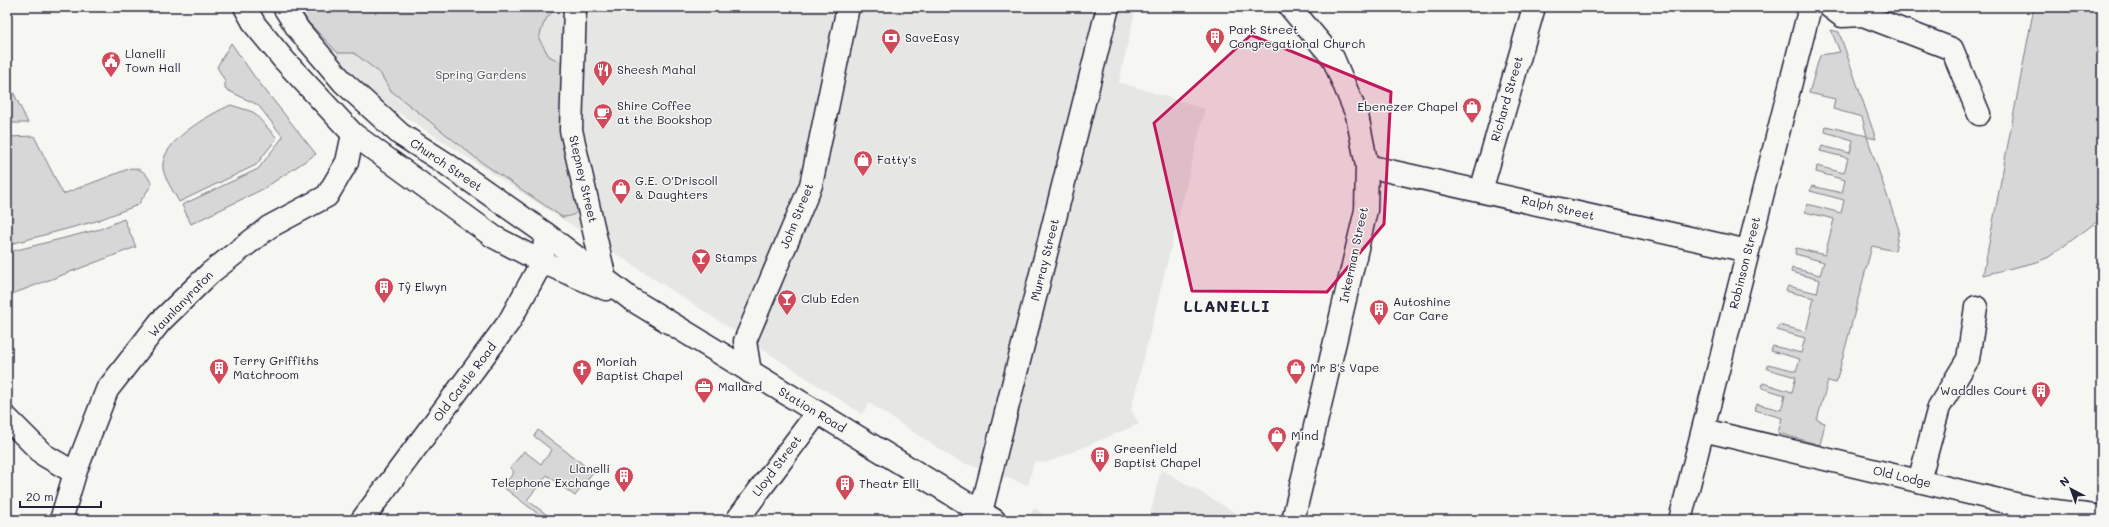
<svg xmlns="http://www.w3.org/2000/svg" width="2109" height="527" font-family="Mali,sans-serif">
  <style>
    .built { fill: #e6e6e4 }
    .green { fill: #d7d7d7; stroke: #7c7c89 }
    .lines { fill: none; stroke-linecap: round; stroke-linejoin: round }
    .street-casing { stroke: #22223b; stroke-width: 25 }
    .secondary-casing { stroke: #22223b; stroke-width: 25 }
    .primary-casing { stroke: #22223b; stroke-width: 25 }
    .street { stroke: #f6f6f2; stroke-width: 22 }
    .secondary { stroke: #f6f6f2; stroke-width: 22 }
    .primary { stroke: #f6f6f2; stroke-width: 22 }
    .marked { fill: #c2185b; fill-opacity: 0.2; stroke: #c2185b; stroke-width: 3; stroke-linejoin: round }
    .labels { text-anchor: middle; stroke-width: 3; stroke-linejoin: round; paint-order: stroke }
    .poi-label { font-size: 12px; fill: #22223b; stroke: #f6f6f2; text-anchor: start }
    .park-label { font-size: 12px; fill: #4f4f62; stroke: #f6f6f2 }
    .street-label { font-size: 12px; fill: #22223b; stroke: #f6f6f2 }
    .district-label { font-size: 16px; font-weight: bold; letter-spacing: 1px; fill: #22223b; stroke: #f6f6f2 }
  </style>
  <rect width="100%" height="100%" fill="#f6f6f2"/>
  <filter id="ink" filterUnits="userSpaceOnUse"><feTurbulence type="fractalNoise" baseFrequency=".025" numOctaves="2"/><feDisplacementMap in="SourceGraphic" scale="8" xChannelSelector="R" yChannelSelector="G"/><feConvolveMatrix kernelMatrix="1 2 1 2 8 2 1 2 1" color-interpolation-filters="sRGB"/></filter>
  <g filter="url(#ink)">
    <!-- built -->
    <path class="built" d="M297,7H1136L1119,82L1205,109L1131,410L1139,424L1046,463L1034,461L1028,485L958,461L869,403L862,414L373,96L307,22Z
      M1161,469L1248,520H1149Z
      M1034,508L1052,520H1028Z"/>
    <!-- green -->
    <path class="green" d="M299,7H561C546,14 543,23 539,39L549,56L570,67L579,208C576,215 570,217 562,217L481,162L390,90L380,73L354,53H338L308,22Z
      M2034,7H2102V218L2049,257L2037,262L1983,275Z
      M1831,30L1839,32L1876,139L1867,137L1899,230L1895,251L1872,246L1836,383L1828,381L1817,420L1825,423L1820,445L1778,433L1782,418L1755,410L1757,404L1781,410L1785,395L1762,388L1763,383L1792,392L1796,377L1767,369L1768,364L1796,371L1800,359L1771,351L1773,346L1801,353L1805,338L1777,330L1779,325L1806,332L1814,298L1786,291L1788,286L1817,293L1820,280L1791,272L1792,268L1820,275L1824,262L1795,254L1796,248L1825,255L1834,219L1805,212L1807,204L1841,213L1844,200L1810,191L1812,186L1842,193L1845,180L1816,172L1817,166L1844,173L1848,158L1820,151L1822,146L1850,153L1853,140L1825,132L1826,126L1867,136L1862,117L1833,109L1835,99L1809,93L1820,55L1840,52Z
      M231,43L254,76L316,154L263,189L191,224L182,205L258,169L283,137L258,105L225,89V81L217,67Z
      M8,81L28,123H7Z
      M231,105L253,112L277,138L256,165L179,202C174,192 165,180 163,169C159,142 210,114 231,105Z
      M34,136L63,194L131,168C143,169 146,173 152,184L138,205L96,221L7,245V137Z
      M124,219L136,247L7,296V254L9,252L100,229Z
      M538,430L593,472L575,496L547,475L527,500L554,520H546L503,487L514,472L510,468L524,451L541,464L552,450L534,436Z"/>
    <g class="lines">
      <defs>
        <path id="street" d="M575,7L571,130L605,279
          M1290,7L1333,58L1357,115L1367,166L1366,210L1293,520
          M1830,7L1842,16L1863,15L1952,49L1979,114
          M1367,166L1748,251
          M1481,191L1534,7
          M750,372L745,341L811,185L848,7
          M7,418L44,455L75,473
          M1703,430L2032,508L2102,517
          M1919,481L1939,407L1968,359L1976,307
          M61,520L75,473L107,390L160,322L210,273L269,227L327,196L347,162L353,134
          M362,520L509,322L542,262L546,234
          M737,520L817,413
          M1680,520L1810,7"/>
        <path id="secondary" d="M979,520L981,512L994,520"/>
        <path id="primary" d="M245,7L255,25L284,60L353,134L494,237L542,262L606,289
          M284,7L298,29L343,82L400,134L445,163L546,234L631,299L981,512L1108,7"/>
      </defs>
      <!-- street casing -->
      <use href="#street" class="street-casing"/>
      <!-- secondary casing -->
      <use href="#secondary" class="secondary-casing"/>
      <!-- primary casing -->
      <use href="#primary" class="primary-casing"/>
      <!-- street -->
      <use href="#street" class="street"/>
      <!-- secondary -->
      <use href="#secondary" class="secondary"/>
      <!-- primary -->
      <use href="#primary" class="primary"/>
    </g>
  </g>
  <!-- marked area -->
  <path class="marked" d="M1251,35L1391,92L1384,224L1327,292L1192,291L1154,123Z"/>
  <!-- icons -->
  <defs>
    <symbol id="building-pin" viewBox="-11 -11 22 30"><path d="M0 17L-7.5 6A9.5 9.5 0 1 1 7.5 6Z" fill="#d1495b" stroke="#f6f6f2"/><path d="M-4-6H4V6H1V3H-1V6H-4ZM-2.5-4.3h1.7v1.8h-1.7ZM.8-4.3h1.7v1.8H.8ZM-2.5-1h1.7V.8h-1.7ZM.8-1h1.7V.8H.8Z" fill="#fff"/></symbol>
    <symbol id="bank-pin" viewBox="-11 -11 22 30"><path d="M0 17L-7.5 6A9.5 9.5 0 1 1 7.5 6Z" fill="#d1495b" stroke="#f6f6f2"/><path d="M-6-4H6V4H-6ZM0-2.3a2.3 2.3 0 1 0 0 4.6a2.3 2.3 0 1 0 0-4.6Z" fill="#fff"/></symbol>
    <symbol id="civic-pin" viewBox="-11 -11 22 30"><path d="M0 17L-7.5 6A9.5 9.5 0 1 1 7.5 6Z" fill="#d1495b" stroke="#f6f6f2"/><path d="M-.6-6.5H3V-4.5H.6V-3L4-1V1h2V6H-6V1h2V-1L-.6-3ZM-1.2 2.5V6h2.4V2.5Z" fill="#fff"/></symbol>
    <symbol id="restaurant-pin" viewBox="-11 -11 22 30"><path d="M0 17L-7.5 6A9.5 9.5 0 1 1 7.5 6Z" fill="#d1495b" stroke="#f6f6f2"/><path d="M-5-6h1v4h1v-4h1v4h1v-4h1v5L-1.5 .5V6h-2V.5L-5-1ZM5-6V6H3V1.5H1.5Q1.5-4 5-6Z" fill="#fff"/></symbol>
    <symbol id="shop-pin" viewBox="-11 -11 22 30"><path d="M0 17L-7.5 6A9.5 9.5 0 1 1 7.5 6Z" fill="#d1495b" stroke="#f6f6f2"/><path d="M-5-2.5h2.3a2.7 3.5 0 0 1 5.4 0H5L5.5 6h-11ZM-1.5-2.5h3a1.5 2.3 0 0 0-3 0Z" fill="#fff"/></symbol>
    <symbol id="cafe-pin" viewBox="-11 -11 22 30"><path d="M0 17L-7.5 6A9.5 9.5 0 1 1 7.5 6Z" fill="#d1495b" stroke="#f6f6f2"/><path d="M-5.5-4.5H6V0H3Q3 3.5 0 3.5H-2.5Q-5.5 3.5-5.5 0ZM3-3.2v2h1.7v-2ZM-6 4.5H4V6H-6Z" fill="#fff"/></symbol>
    <symbol id="bar-pin" viewBox="-11 -11 22 30"><path d="M0 17L-7.5 6A9.5 9.5 0 1 1 7.5 6Z" fill="#d1495b" stroke="#f6f6f2"/><path d="M-6-5H6L.8 .8V4.5H3.5V6h-7V4.5H-.8V.8Z" fill="#fff"/></symbol>
    <symbol id="church-pin" viewBox="-11 -11 22 30"><path d="M0 17L-7.5 6A9.5 9.5 0 1 1 7.5 6Z" fill="#d1495b" stroke="#f6f6f2"/><path d="M-1.2-6h2.4v3.5h3.3v2.4h-3.3V6h-2.4V-.1h-3.3v-2.4h3.3Z" fill="#fff"/></symbol>
    <symbol id="office-pin" viewBox="-11 -11 22 30"><path d="M0 17L-7.5 6A9.5 9.5 0 1 1 7.5 6Z" fill="#d1495b" stroke="#f6f6f2"/><path d="M-6-3h4V-5.5h4V-3h4V5H-6ZM-1-4.5V-3h2v-1.5ZM-6 0V1H6V0Z" fill="#fff"/></symbol>
  </defs>
  <g fill-rule="evenodd">
    <use href="#building-pin" x="1204" y="26" width="22" height="30"/>
    <use href="#bank-pin" x="880" y="27" width="22" height="30"/>
    <use href="#civic-pin" x="100" y="50" width="22" height="30"/>
    <use href="#restaurant-pin" x="592" y="59" width="22" height="30"/>
    <use href="#shop-pin" x="1461" y="96" width="22" height="30"/>
    <use href="#cafe-pin" x="592" y="102" width="22" height="30"/>
    <use href="#shop-pin" x="852" y="149" width="22" height="30"/>
    <use href="#shop-pin" x="610" y="177" width="22" height="30"/>
    <use href="#bar-pin" x="690" y="247" width="22" height="30"/>
    <use href="#building-pin" x="373" y="276" width="22" height="30"/>
    <use href="#bar-pin" x="776" y="288" width="22" height="30"/>
    <use href="#building-pin" x="1368" y="298" width="22" height="30"/>
    <use href="#building-pin" x="208" y="357" width="22" height="30"/>
    <use href="#shop-pin" x="1285" y="357" width="22" height="30"/>
    <use href="#church-pin" x="571" y="358" width="22" height="30"/>
    <use href="#office-pin" x="693" y="376" width="22" height="30"/>
    <use href="#building-pin" x="2030" y="380" width="22" height="30"/>
    <use href="#shop-pin" x="1266" y="425" width="22" height="30"/>
    <use href="#building-pin" x="1089" y="445" width="22" height="30"/>
    <use href="#building-pin" x="613" y="465" width="22" height="30"/>
    <use href="#building-pin" x="834" y="473" width="22" height="30"/>
  </g>
  <g class="labels">
    <!-- poi labels -->
    <g class="poi-label">
      <text x="1229" y="34">Park Street<tspan x="1229" dy="14">Congregational Church</tspan></text>
      <text x="905" y="42">SaveEasy</text>
      <text x="125" y="58">Llanelli<tspan x="125" dy="14">Town Hall</tspan></text>
      <text x="617" y="74">Sheesh Mahal</text>
      <text x="617" y="110">Shire Coffee<tspan x="617" dy="14">at the Bookshop</tspan></text>
      <text x="1458" y="111" text-anchor="end">Ebenezer Chapel</text>
      <text x="877" y="164">Fatty's</text>
      <text x="635" y="185">G.E. O'Driscoll<tspan x="635" dy="14">&amp; Daughters</tspan></text>
      <text x="715" y="262">Stamps</text>
      <text x="398" y="291">Tŷ Elwyn</text>
      <text x="801" y="303">Club Eden</text>
      <text x="1393" y="306">Autoshine<tspan x="1393" dy="14">Car Care</tspan></text>
      <text x="233" y="365">Terry Griffiths<tspan x="233" dy="14">Matchroom</tspan></text>
      <text x="596" y="366">Moriah<tspan x="596" dy="14">Baptist Chapel</tspan></text>
      <text x="1310" y="372">Mr B's Vape</text>
      <text x="718" y="391">Mallard</text>
      <text x="2027" y="395" text-anchor="end">Waddles Court</text>
      <text x="1291" y="440">Mind</text>
      <text x="1114" y="453">Greenfield<tspan x="1114" dy="14">Baptist Chapel</tspan></text>
      <text x="610" y="473" text-anchor="end">Llanelli<tspan x="610" dy="14">Telephone Exchange</tspan></text>
      <text x="859" y="488">Theatr Elli</text>
    </g>
    <!-- park labels -->
    <g class="park-label">
      <text x="481" y="79">Spring Gardens</text>
    </g>
    <!-- street labels -->
    <g class="street-label">
      <text transform="translate(1507 99) rotate(-74)" y="4">Richard Street</text>
      <text transform="translate(446 165) rotate(34)" y="4">Church Street</text>
      <text transform="translate(583 179) rotate(77)" y="4">Stepney Street</text>
      <text transform="translate(1558 208) rotate(13)" y="4">Ralph Street</text>
      <text transform="translate(797 216) rotate(-68)" y="4">John Street</text>
      <text transform="translate(1354 255) rotate(-78)" y="4">Inkerman Street</text>
      <text transform="translate(1045 260) rotate(-76)" y="4">Murray Street</text>
      <text transform="translate(1745 263) rotate(-76)" y="4">Robinson Street</text>
      <text transform="translate(181 304) rotate(-46)" y="4">Waunlanyrafon</text>
      <text transform="translate(465 382) rotate(-53)" y="4">Old Castle Road</text>
      <text transform="translate(812 410) rotate(31)" y="4">Station Road</text>
      <text transform="translate(777 466) rotate(-53)" y="4">Lloyd Street</text>
      <text transform="translate(1902 477) rotate(13)" y="4">Old Lodge</text>
    </g>
    <!-- district labels -->
    <g class="district-label">
      <text x="1227" y="312">LLANELLI</text>
    </g>
  </g>
  <!-- margin -->
  <rect width="2109" height="527" fill="none" stroke="#f6f6f2" stroke-width="24"/>
  <rect x="12" y="12" width="2085" height="503" fill="none" stroke="#22223b" stroke-width="1.5" filter="url(#ink)"/>
  <!-- north arrow -->
  <g transform="translate(2071 489) rotate(319)" stroke="#f6f6f2" stroke-width="3" paint-order="stroke">
  <path d="M0-3L7 15L0 10L-7 15Z" fill="#22223b"/>
  <text y="-6" font-size="11" font-weight="bold" text-anchor="middle" fill="#22223b">N</text>
  </g>
  <!-- scale -->
  <path d="M20 501v6h81v-6" fill="none" stroke="#22223b" stroke-width="2"/>
  <text x="26" y="501" font-size="12" fill="#22223b" stroke="#f6f6f2" stroke-width="3" paint-order="stroke">20 m</text>
</svg>
